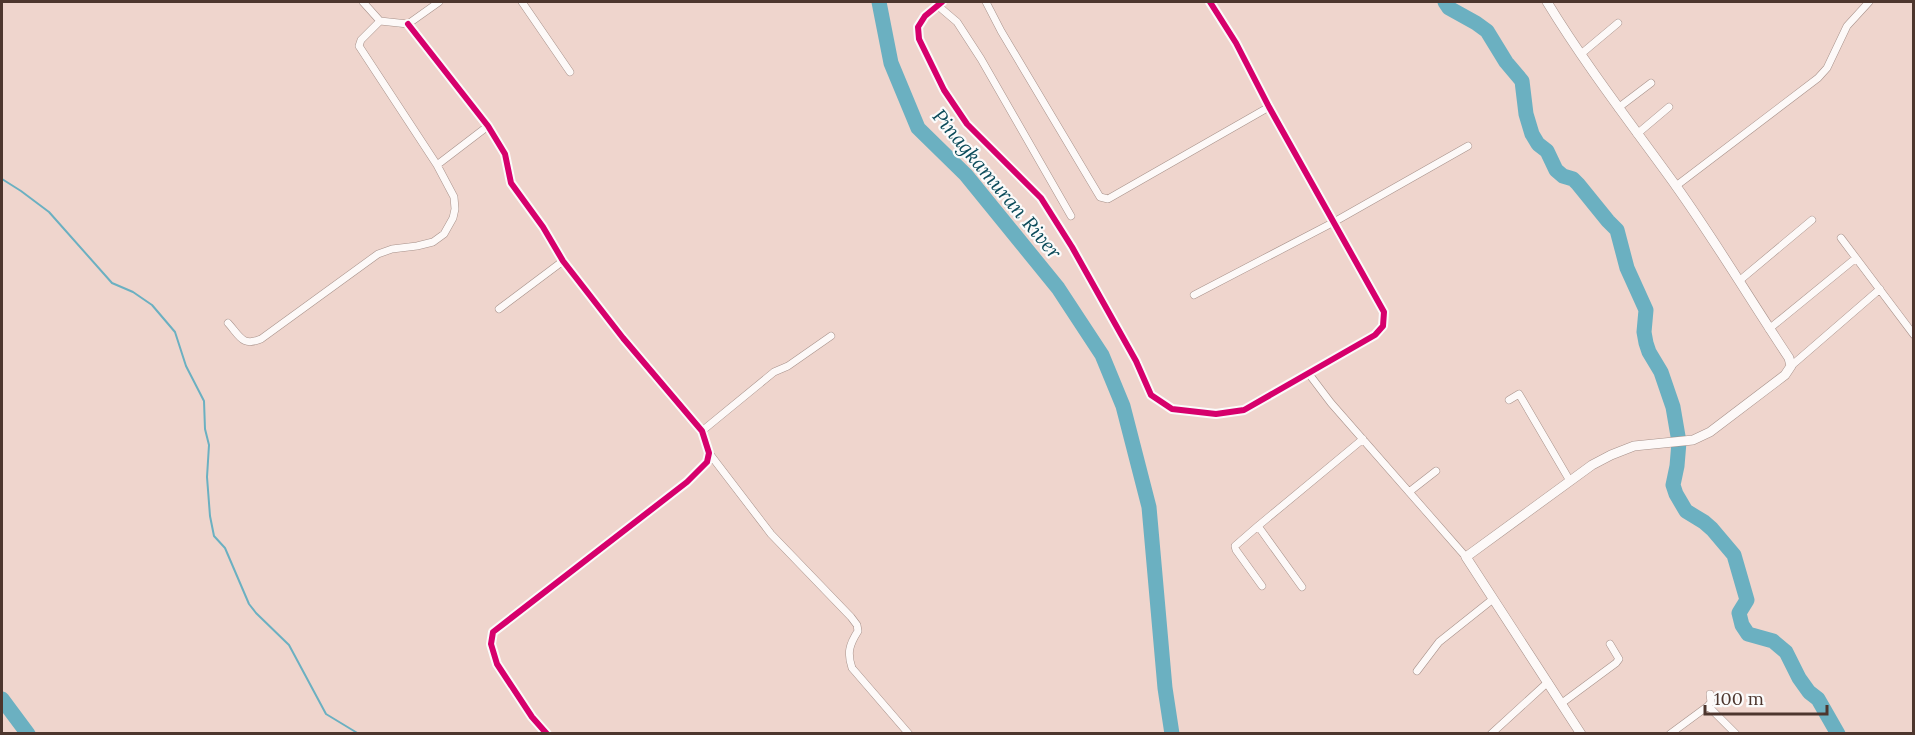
<svg xmlns="http://www.w3.org/2000/svg" width="1915" height="735" font-family="Lora,serif">
  <style>
    .lines { fill: none; stroke-linecap: round; stroke-linejoin: round }
    .stream { stroke: #6bb0c1; stroke-width: 2 }
    .river { stroke: #6bb0c1; stroke-width: 15 }
    .minor-casing { stroke: #a7918a; stroke-width: 8 }
    .tertiary-casing { stroke: #a7918a; stroke-width: 10 }
    .minor { stroke: #fdf9f8; stroke-width: 7 }
    .tertiary { stroke: #fdf9f8; stroke-width: 9 }
    .cycleway-casing { stroke: #fbfbfb; stroke-width: 10 }
    .cycleway { stroke: #d6006c; stroke-width: 6 }
    .labels { text-anchor: middle; stroke-width: 4.5; stroke-linejoin: round; paint-order: stroke }
    .water-label { font-size: 20px; font-style: italic; fill: #0c4b5a; stroke: #fbfbfb }
  </style>
  <rect width="100%" height="100%" fill="#efd5cd"/>
  <g class="lines">
    <!-- stream -->
    <path class="stream" d="M2,179L21,191L49,212L112,283L133,292L152,305L175,332L186,366L204,401L205,429L209,445L207,477L210,516L214,536L225,548L249,604L256,613L289,645L326,714L359,734"/>
    <!-- river -->
    <path class="river" d="M879,2L891,63L918,128L966,175L1058,288L1102,355L1123,406L1149,507L1165,688L1172,734
      M1445,2L1449,8L1476,23L1487,31L1506,62L1522,81L1526,114L1532,134L1538,144L1547,151L1556,170L1563,176L1573,179L1578,184L1608,221L1617,230L1627,268L1646,310L1644,332L1646,343L1649,352L1661,372L1673,407L1679,442L1677,466L1673,485L1676,494L1686,511L1704,522L1712,529L1734,555L1747,600L1739,613L1742,625L1748,634L1773,641L1786,652L1799,678L1809,692L1818,699L1838,734
      M2,699L28,734"/>
    <defs>
      <path id="minor" d="M363,2L380,21L408,24L439,2
        M522,2L570,72
        M942,2L925,16L918,27L919,39L944,90L967,124L1041,198L1072,247L1136,361L1151,395L1172,409L1216,414L1244,410L1375,335L1383,326L1384,312L1269,107L1236,43L1210,2
        M986,2L1001,31L1100,197L1108,199L1269,107
        M937,5L957,22L981,59L1071,216
        M408,24L488,126L505,154L511,183L543,227L563,261L623,338L702,431L709,453L707,462L687,482L493,632L491,644L497,664L532,717L547,734
        M1581,54L1618,23
        M1618,108L1651,83
        M1637,134L1669,107
        M437,165L488,126
        M1676,186L1818,78L1827,68L1847,26L1869,2
        M1841,238L1914,335
        M1739,281L1812,220
        M1194,295L1334,222L1468,146
        M499,309L563,261
        M228,323C240,336 242,347 261,339L378,254L392,249L417,246L433,242L444,234L453,218L455,209L454,197L437,165L359,46L361,40L380,21
        M1769,329L1856,258
        M1791,366L1880,289
        M1309,374L1331,403L1466,557
        M1509,400L1519,394L1570,481
        M702,431L774,372L788,366L831,336
        M709,453L771,534L851,617L857,625L858,631C849,645 847,653 852,668L909,734
        M1409,492L1436,471
        M1258,526L1302,587
        M1262,586L1236,550L1235,546L1258,526L1363,439
        M1417,671L1439,642L1493,599
        M1562,703L1616,663L1619,659L1610,644
        M1708,706L1736,734
        M1491,734L1548,682
        M1670,734L1708,706L1711,702L1710,694"/>
      <path id="tertiary" d="M1547,2C1586,66 1632,125 1676,186C1716,242 1751,301 1789,358L1791,366L1785,375L1710,432L1693,440L1634,446L1611,455L1592,465L1466,557L1581,734"/>
    </defs>
    <!-- minor casing -->
    <use href="#minor" class="minor-casing"/>
    <!-- tertiary casing -->
    <use href="#tertiary" class="tertiary-casing"/>
    <!-- minor -->
    <use href="#minor" class="minor"/>
    <!-- tertiary -->
    <use href="#tertiary" class="tertiary"/>
    <defs>
      <path id="cycleway" d="M942,2L925,16L918,27L919,39L944,90L967,124L1041,198L1072,247L1136,361L1151,395L1172,409L1216,414L1244,410L1375,335L1383,326L1384,312L1269,107L1236,43L1210,2
        M408,24L488,126L505,154L511,183L543,227L563,261L623,338L702,431L709,453L707,462L687,482L493,632L491,644L497,664L532,717L547,734"/>
    </defs>
    <!-- cycleway casing -->
    <use href="#cycleway" class="cycleway-casing"/>
    <!-- cycleway -->
    <use href="#cycleway" class="cycleway"/>
  </g>
  <g class="labels">
    <!-- water labels -->
    <g class="water-label">
      <text transform="translate(997 184) rotate(50)" y="7">Pinagkamuran River</text>
    </g>
  </g>
  <!-- border -->
  <rect width="1915" height="735" fill="none" stroke="#4d362e" stroke-width="6"/>
  <!-- scale -->
  <path d="M1705 705v9h122v-9" fill="none" stroke="#4d362e" stroke-width="3"/>
  <text x="1714" y="705" font-size="18" fill="#4d362e" stroke="#fbfbfb" stroke-width="4.5" paint-order="stroke">100 m</text>
</svg>
